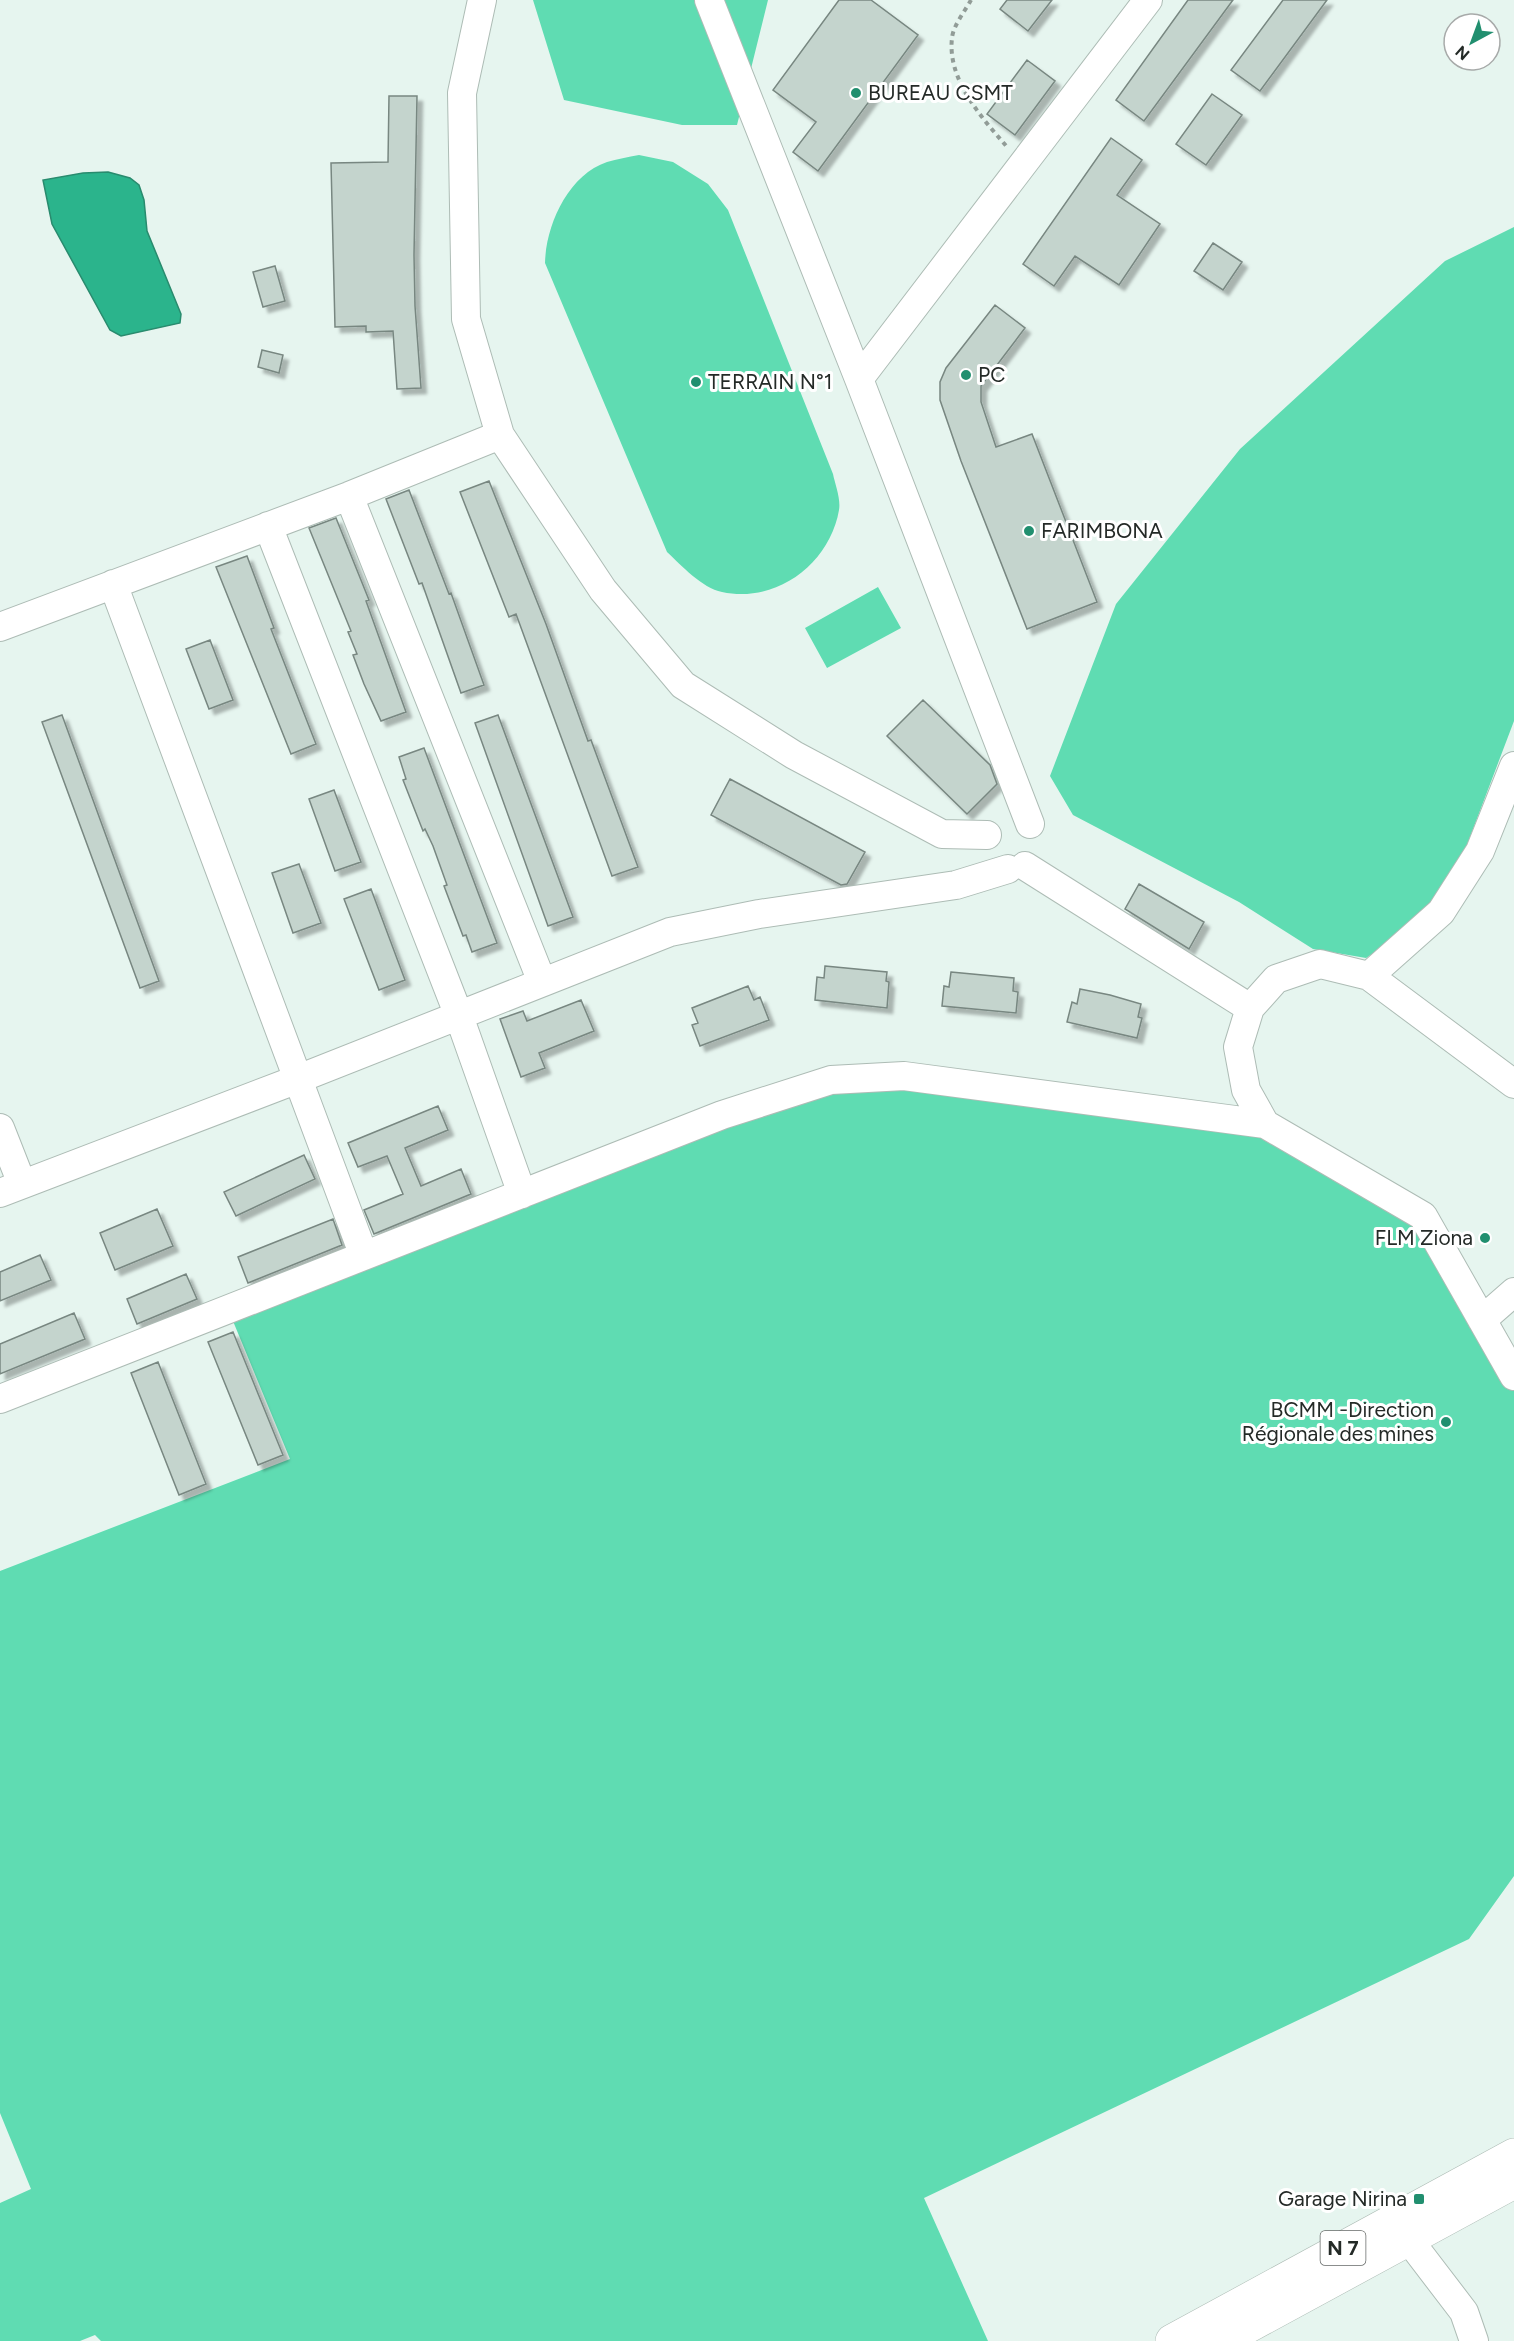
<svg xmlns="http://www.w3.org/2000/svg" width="1514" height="2341" font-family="Figtree,sans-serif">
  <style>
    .green { fill: #5fdcb2 }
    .water { fill: #2bb48c; stroke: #298b6e; stroke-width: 1.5 }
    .building { fill: #c4d4cd; stroke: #788781; stroke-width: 1.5; filter: url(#shadow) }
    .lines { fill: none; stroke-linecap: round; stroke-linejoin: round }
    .minor-casing { stroke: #adbcb5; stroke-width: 30 }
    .major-casing { stroke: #adbcb5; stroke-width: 34 }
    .path { stroke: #919c97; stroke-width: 4; stroke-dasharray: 4.5 4.5; stroke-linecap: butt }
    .minor { stroke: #fff; stroke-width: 28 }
    .major { stroke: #fff; stroke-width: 33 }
    .poi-dot { fill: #218f6f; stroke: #fff; stroke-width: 2 }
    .labels { text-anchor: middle; stroke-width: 6; stroke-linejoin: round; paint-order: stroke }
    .shield { fill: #fff; stroke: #666a68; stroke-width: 1.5 }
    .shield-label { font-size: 20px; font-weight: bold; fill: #242a27 }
    .poi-label { font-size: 21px; fill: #242a27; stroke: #fff; text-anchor: start }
  </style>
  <defs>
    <filter id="shadow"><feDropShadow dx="5.5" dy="5.5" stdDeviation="1.5" flood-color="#0004"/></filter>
  </defs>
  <rect width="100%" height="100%" fill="#e6f5ef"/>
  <!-- green -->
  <path class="green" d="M533,0H768L737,125H682L564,100Z
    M639,155L673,162L708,184L728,210L833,474C835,484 841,499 839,510C830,563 777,604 722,592C702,588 681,565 667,552L545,263C546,225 568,175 607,162C617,159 628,157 639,155Z
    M1514,227V721L1456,874L1413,927L1366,958L1313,949L1239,902L1073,815L1050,776L1116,604L1240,449L1445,261Z
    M878,587L901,628L827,668L805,628Z
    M831,1080L1265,1124L1423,1216L1514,1376V1876L1469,1939L924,2198L988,2341H101L95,2335L80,2341H0V2203L31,2189L0,2113V1571L290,1459L228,1309Z"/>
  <!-- water -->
  <path class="water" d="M108,172L130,178L139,185L144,200L147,231L181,314L180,323L121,336L110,330L52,224L43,180L83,173Z"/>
  <!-- building -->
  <path class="building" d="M839,0H871L918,35L818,171L793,152L816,122L773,90Z
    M1007,0H1052L1028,31L1000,9Z
    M1188,0H1233L1144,121L1116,100Z
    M1283,0H1327L1260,91L1231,70Z
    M1027,60L1055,81L1015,135L987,114Z
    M1212,94L1242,115L1206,165L1176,144Z
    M389,96H417L414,255L415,306L421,388L397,389L393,331L366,332V326L335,327L331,163L388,162Z
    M1111,138L1142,160L1117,195L1160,224L1119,285L1075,256L1054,286L1023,264Z
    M1213,243L1242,262L1223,290L1194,271Z
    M275,266L285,301L263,307L253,272Z
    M995,305L1025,328L981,386V402L996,447L1032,434L1097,602L1027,629L961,461L940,400V382L946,368Z
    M262,350L283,355L279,373L258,367Z
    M489,481L546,624L588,741L591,740L638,867L612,876L516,614L509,617L460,492Z
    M409,490L449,594L451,593L484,685L461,693L422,583L419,584L386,499Z
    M336,518L369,600L366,601L406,712L381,721L364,684L353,655L357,654L348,632L351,631L309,528Z
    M247,556L274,628L271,629L316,744L291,754L216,567Z
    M210,640L233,700L209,709L186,649Z
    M923,700L990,765L997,784L967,814L887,736Z
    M62,715L159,981L140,988L42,722Z
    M498,715L573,917L548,926L475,723Z
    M424,748L497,943L472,952L466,935L463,936L444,886L447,885L433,846L425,829L423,831L403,780L406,779L399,757Z
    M730,779L865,852L847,884L841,885L711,815Z
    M334,790L361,862L335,871L309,799Z
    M299,864L321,923L293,933L272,873Z
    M1139,884L1204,922L1189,949L1125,909Z
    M371,889L405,980L379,990L344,899Z
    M825,966L887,972L886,981L889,982L887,1008L815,1000L817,977L824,978Z
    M951,972L1014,978L1013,991L1018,992L1016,1013L942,1006L944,986L949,987Z
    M748,986L754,1000L760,997L769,1020L700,1046L692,1025L698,1023L692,1008Z
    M1080,989L1110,995L1141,1004L1138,1017L1142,1018L1137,1038L1067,1022L1072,1002L1077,1004Z
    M581,1000L594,1031L539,1053L545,1068L521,1077L500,1019L523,1011L527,1021Z
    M438,1106L448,1130L405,1148L421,1186L461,1169L471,1194L374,1234L364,1210L403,1194L387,1156L358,1167L348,1143Z
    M304,1155L315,1179L236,1216L224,1192Z
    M157,1209L173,1246L115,1270L100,1233Z
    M333,1219L342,1245L248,1283L238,1257Z
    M40,1255L51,1280L0,1301V1272Z
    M186,1274L197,1299L137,1324L127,1299Z
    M74,1313L85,1339L0,1374V1344Z
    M233,1332L283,1455L258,1465L208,1342Z
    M158,1362L206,1484L179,1495L131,1373Z"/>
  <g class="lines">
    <defs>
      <path id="minor" d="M482,0L462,93L466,319L500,435L603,590L683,685L794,755L942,834L987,835
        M709,0L859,379L1030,824
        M859,379L1148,0
        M349,496L542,982
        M268,526L459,1016L522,1194
        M113,584L364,1256
        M0,627L349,496L500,435
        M1025,866L1250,1008
        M1369,976L1514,1084
        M1265,1124L1246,1090L1238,1047L1250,1008L1276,979L1320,964L1369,976L1441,912L1480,851L1514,766
        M0,1128L22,1184
        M0,1193L298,1079L670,932L759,914L956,885L1008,869
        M1482,1320L1514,1292
        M0,1399L722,1115L831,1080L904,1076L1265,1124L1423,1216L1514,1376
        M1409,2240L1464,2312L1474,2341"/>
      <path id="major" d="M1172,2341L1514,2155
        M1221,2341L1514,2182"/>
    </defs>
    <!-- minor casing -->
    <use href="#minor" class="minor-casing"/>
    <!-- major casing -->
    <use href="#major" class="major-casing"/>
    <!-- path -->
    <path class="path" d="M971,0C965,11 953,26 952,38C947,80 982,118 1008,148"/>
    <!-- minor -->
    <use href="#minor" class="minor"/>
    <!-- major -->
    <use href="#major" class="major"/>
  </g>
  <!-- markers -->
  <g class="poi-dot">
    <circle cx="856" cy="93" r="6"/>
    <circle cx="966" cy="375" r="6"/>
    <circle cx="696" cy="382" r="6"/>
    <circle cx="1029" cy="531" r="6"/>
    <circle cx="1485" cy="1238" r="6"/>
    <circle cx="1446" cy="1422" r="6"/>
    <rect x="1413" y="2193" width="12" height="12" rx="3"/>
  </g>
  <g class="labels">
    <!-- shield labels -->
    <rect class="shield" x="1320.5" y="2231" width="45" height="34" rx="4.5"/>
    <g class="shield-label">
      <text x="1343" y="2255">N 7</text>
    </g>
    <!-- poi labels -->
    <g class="poi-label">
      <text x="868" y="100">BUREAU CSMT</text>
      <text x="978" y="382">PC</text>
      <text x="708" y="389">TERRAIN N°1</text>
      <text x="1041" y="538">FARIMBONA</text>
      <text x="1473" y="1245" text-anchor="end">FLM Ziona</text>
      <text x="1434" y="1417" text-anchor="end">BCMM -Direction<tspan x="1434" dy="24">Régionale des mines</tspan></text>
      <text x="1407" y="2206" text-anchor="end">Garage Nirina</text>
    </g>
  </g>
  <!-- north arrow -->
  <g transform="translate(1472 42) rotate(221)"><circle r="28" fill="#ffffff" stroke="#a7aaa9" stroke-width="1.5"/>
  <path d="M0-4.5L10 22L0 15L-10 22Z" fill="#218f6f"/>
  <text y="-9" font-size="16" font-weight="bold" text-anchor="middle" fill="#242a27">N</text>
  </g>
</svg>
